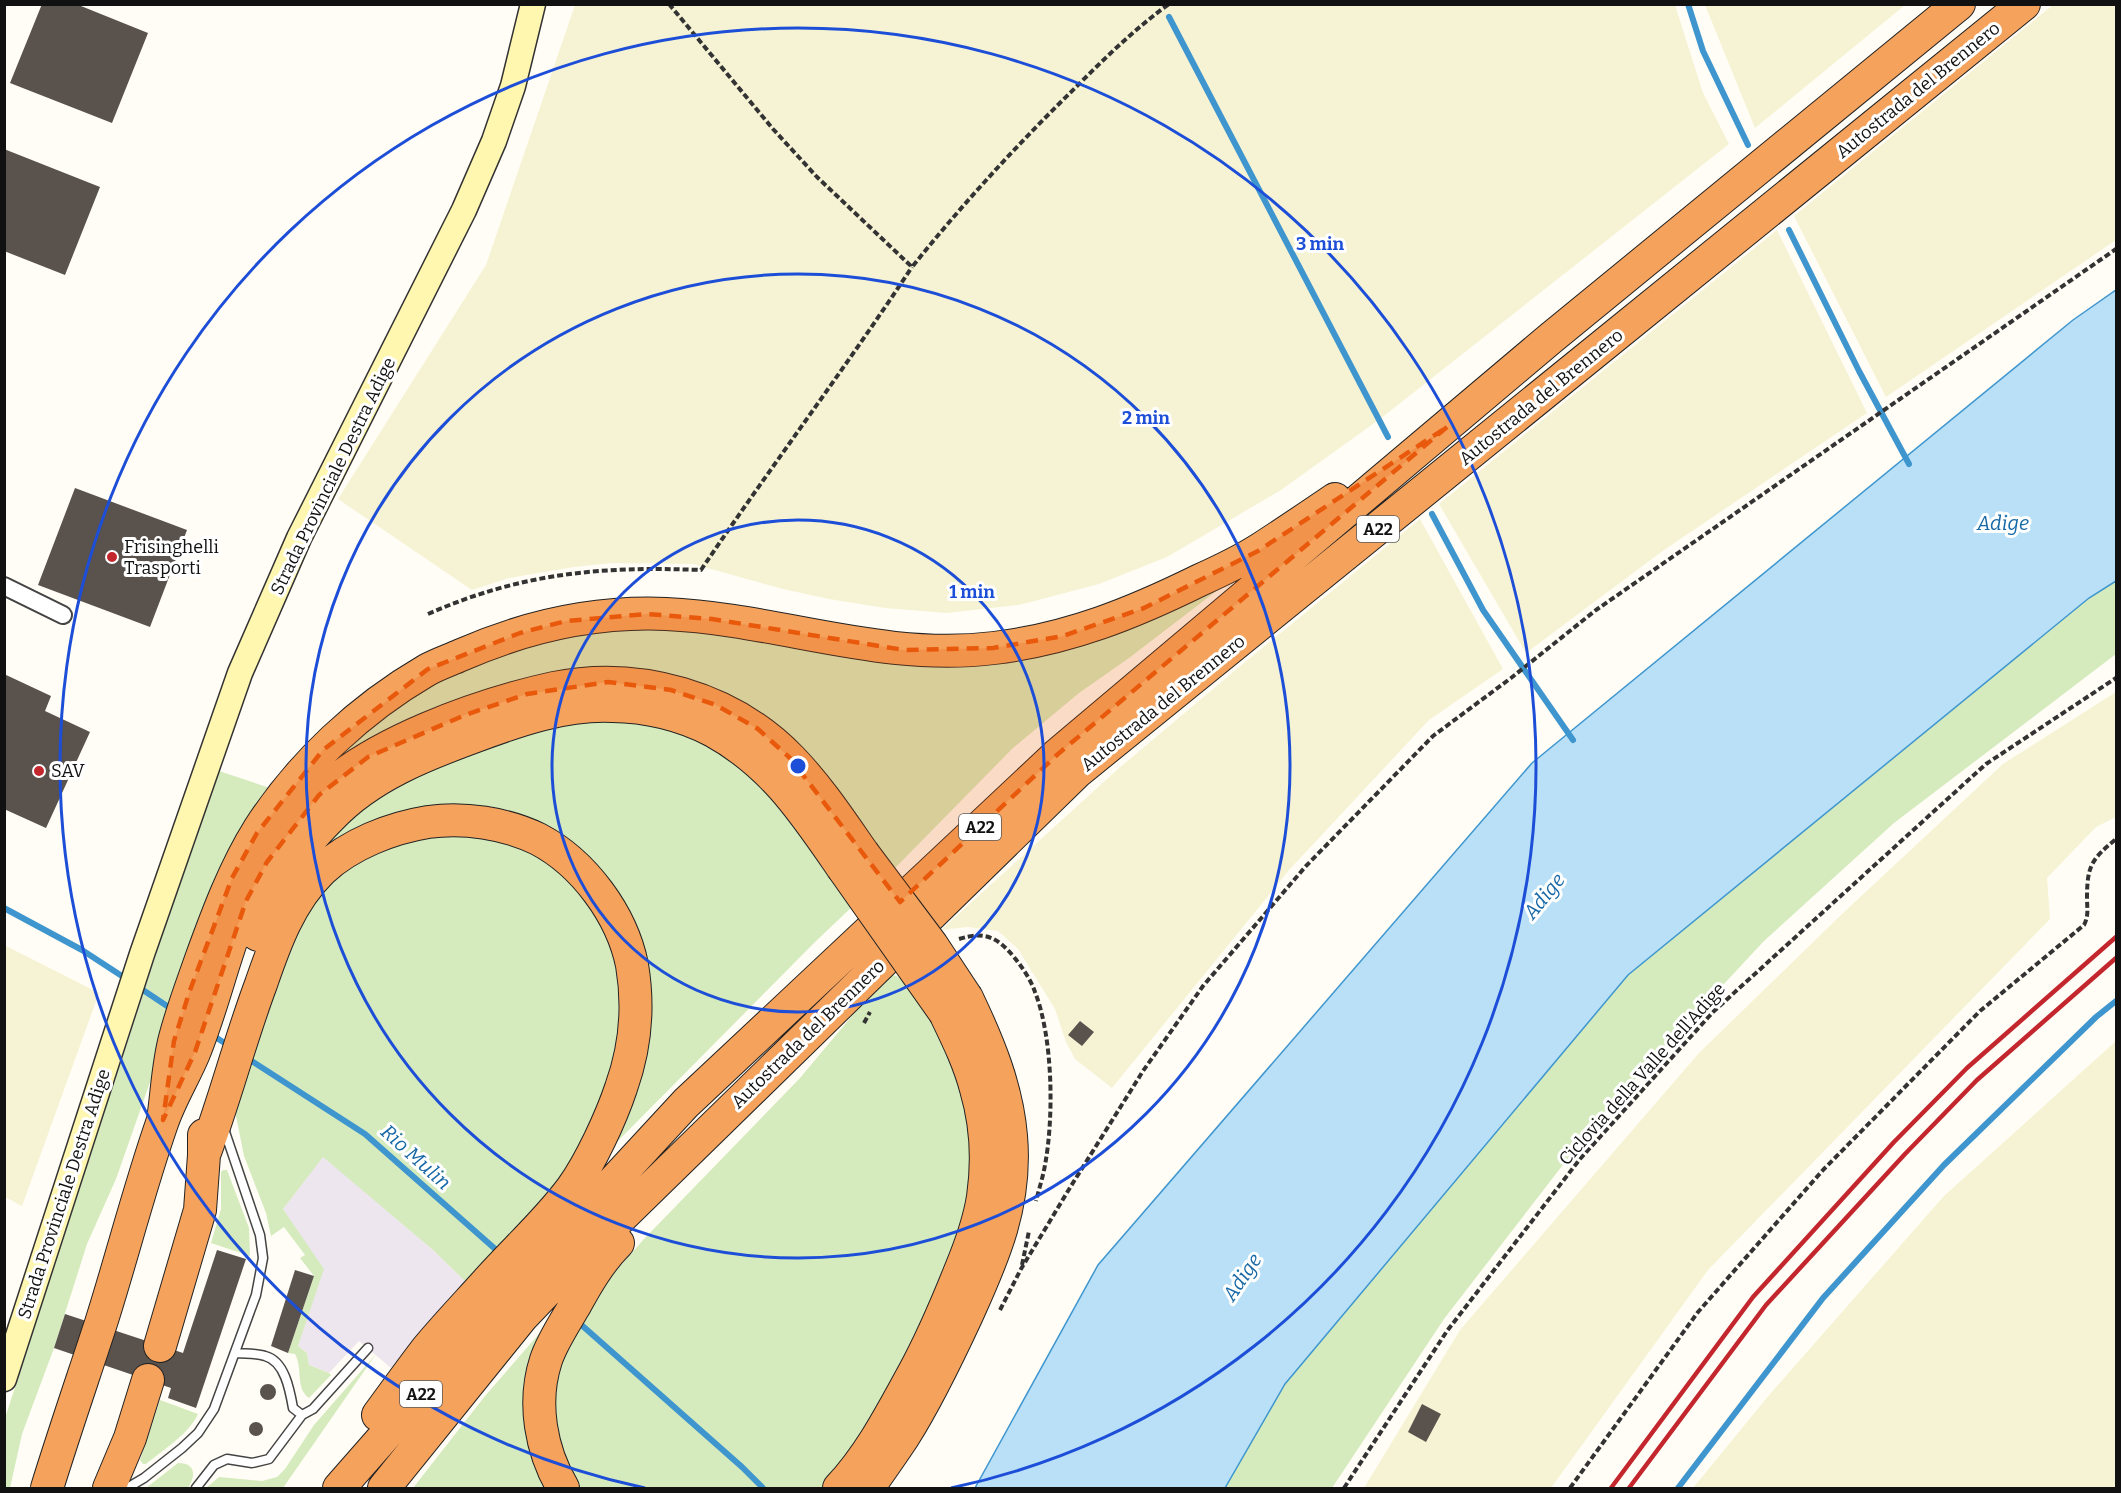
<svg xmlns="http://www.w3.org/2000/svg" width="2121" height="1493" font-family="Bitter,serif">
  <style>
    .industrial { fill: #eee6ef }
    .farmland { fill: #f6f3d4 }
    .green { fill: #d5ebbd }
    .water { fill: #b9e0f7; stroke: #3f96cf; stroke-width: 1.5 }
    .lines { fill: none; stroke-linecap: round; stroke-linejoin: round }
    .stream { stroke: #3f96cf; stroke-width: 6 }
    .building { fill: #5a524d }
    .service-casing { stroke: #444; stroke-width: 11 }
    .minor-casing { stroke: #444; stroke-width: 20 }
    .secondary-casing { stroke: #333; stroke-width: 27 }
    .motorway-casing { stroke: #222; stroke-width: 34 }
    .path { stroke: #333; stroke-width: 4; stroke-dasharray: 6 3; stroke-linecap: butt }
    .service { stroke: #fff; stroke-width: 8 }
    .minor { stroke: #fff; stroke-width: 16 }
    .secondary { stroke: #fff6b0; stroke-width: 24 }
    .motorway { stroke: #f5a25d; stroke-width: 32 }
    .rail { stroke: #c4262e; stroke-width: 4.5 }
    .motorway-bridge-casing { stroke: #222; stroke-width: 34; stroke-linecap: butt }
    .motorway-bridge { stroke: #f5a25d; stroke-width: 32 }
    .marked { fill: #e8590c; fill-opacity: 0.2; stroke: #e8590c; stroke-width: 4.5; stroke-dasharray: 12 8; stroke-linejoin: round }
    .ring { fill: none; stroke: #1d4ed8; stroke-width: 3 }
    .poi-dot { fill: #c4262e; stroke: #fff; stroke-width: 2 }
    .labels { text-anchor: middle; stroke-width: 6; stroke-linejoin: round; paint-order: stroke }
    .shield { fill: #fff; stroke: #585858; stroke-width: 1.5 }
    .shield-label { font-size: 16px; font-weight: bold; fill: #111 }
    .street-label { font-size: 18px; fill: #111; stroke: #fff }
    .poi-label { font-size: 18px; fill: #111; stroke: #fff; text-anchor: start }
    .water-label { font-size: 20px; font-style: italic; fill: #1768a6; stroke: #fff }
    .centre { fill: #1d4ed8; stroke: #fff; stroke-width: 3 }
    .ring-label { font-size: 18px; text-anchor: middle; font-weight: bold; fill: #1d4ed8; stroke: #fff; stroke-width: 6; stroke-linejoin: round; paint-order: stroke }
  </style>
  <rect width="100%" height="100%" fill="#fffdf5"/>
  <!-- industrial -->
  <path class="industrial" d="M323,1156L433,1250L466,1282L391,1368L359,1341L329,1373L309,1365L307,1353L298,1346L323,1269L283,1209Z"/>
  <!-- farmland -->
  <path class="farmland" d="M575,5H1675L1703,93L1729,144L1380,419L1281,490L1167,557L1099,584L1019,605L947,613L885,608L829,599L783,589L693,564L612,563L574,567L509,578L472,590L338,499L486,265Z
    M1705,5H1905L1755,128Z
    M2053,5H2116V240L1886,397L1794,216Z
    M1777,230L1867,413L1664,550L1526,653L1439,504Z
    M1420,519L1503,669L1429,720L1290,869L1112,1088L1075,1059L1066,1042L1055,1009L1018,949L998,931L968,927L941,930L1118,769L1244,663Z
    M2116,692V817L2096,827L2047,878L2050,919L1708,1270L1551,1488H1364L1460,1330L1699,1053L1842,914L2003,764Z
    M4,945L99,993L22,1206L5,1197Z
    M2116,1041V1488H1693L1770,1394L1944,1196Z"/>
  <!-- green -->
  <path class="green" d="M1236,576L1129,658L1079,693L1013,748L894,869L662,675L273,825L352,735L471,659L629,622L927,660Z
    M2116,581V654L1894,823L1764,941L1599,1118L1444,1319L1332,1488H1225L1285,1384L1628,975L2089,598Z
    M608,716L689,732L754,774L855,904L815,942L603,1156L621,1113L623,909L465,810L290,879L375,793L529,729Z
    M216,770L276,790L155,1068L116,1179L87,1244L54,1348L22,1434L10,1488H5V1418Z
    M439,833L498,839L536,853L579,889L601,920L615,957L622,1002L618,1052L588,1133L553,1187L466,1282L433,1250L323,1157L283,1209L324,1269L298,1346L307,1353L309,1365L329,1373L331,1375L309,1398C295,1388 303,1368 295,1354L288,1353L314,1276L300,1258L305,1255L284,1227L271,1236L266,1213L244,1156L235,1111L288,948L323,886L366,854Z
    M888,973L914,983L968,1096L972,1190L939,1297L843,1471L824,1488H574L550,1428L556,1367L593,1297L644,1239L800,1078Z
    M223,1170H227L249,1228L250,1256L211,1243L221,1209V1172Z
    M544,1328C538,1342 530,1357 528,1371C519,1415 534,1448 548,1488H413L485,1396Z
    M376,1354L283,1488H206L219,1477L262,1481L277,1477L285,1469L314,1425Z
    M160,1400L198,1414C189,1434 163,1450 146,1464H143L140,1460Z
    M178,1463C196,1463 196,1476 188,1488H146Z"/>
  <!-- water -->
  <path class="water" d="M2116,290V581L2089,598L1628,975L1285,1384L1225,1488H975L1098,1265L1532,763L2073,320Z"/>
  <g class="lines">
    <!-- stream -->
    <path class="stream" d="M1688,4L1703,51L1748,145
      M1169,17L1388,437
      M1789,230L1859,371L1909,464
      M1432,514L1483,610L1573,740
      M4,908L82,950L128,980
      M137,986L173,1010
      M212,1035L231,1047
      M247,1058L365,1134L502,1255
      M577,1321L742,1467L763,1488
      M1678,1488L1823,1298L1944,1165L2096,1017L2116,1001"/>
  </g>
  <!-- building -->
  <path class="building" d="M42,4H76L148,33L112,123L10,83Z
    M4,149L100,187L65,275L4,251Z
    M75,488L187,530L150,627L38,585Z
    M4,674L51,696L45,711L90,732L46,828L4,809Z
    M1080,1021L1094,1032L1082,1046L1068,1035Z
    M217,1250L246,1259L196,1408L168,1398L171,1388L54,1348L65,1314L183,1353Z
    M295,1270L314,1276L288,1353L271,1346Z
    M260 1392a8 8 0 1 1 16 0a8 8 0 1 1-16 0Z
    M1422,1404L1441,1414L1426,1442L1408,1432Z
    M249 1429a7 7 0 1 1 14 0a7 7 0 1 1-14 0Z"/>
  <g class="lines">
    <defs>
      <path id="service" d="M236,1353C245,1354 256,1353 265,1356C285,1361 290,1391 293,1408L302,1415L313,1409L368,1348
        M127,1488L144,1478L182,1448L198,1433L214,1409L256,1295L263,1258L260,1235L224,1129
        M196,1488L214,1465L227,1459L252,1463L269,1459L302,1415"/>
      <path id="minor" d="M4,586L63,615"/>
      <path id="secondary" d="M4,1379L142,954L240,673L299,538L464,210L494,141L513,86L533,4"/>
      <path id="motorway" d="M258,935C266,917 272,898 281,881C294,857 312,836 331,817C370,776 424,755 476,736C519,720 565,704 612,706C646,706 683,715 713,731C773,764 804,812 842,867
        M163,1120C167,1093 168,1064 175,1038C182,1011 192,985 201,959C217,915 234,869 259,829C301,764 360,709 427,670C438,664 450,660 461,655C525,627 596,611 666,614C778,619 880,662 994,648C1069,639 1133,613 1200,580C1220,571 1241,561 1260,549C1285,533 1310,516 1335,499
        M204,1155C225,1099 240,1040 261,984C275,943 290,901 322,870C350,844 391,828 428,822C464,817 505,823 538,839C584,863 622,915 632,965C639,1006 635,1049 621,1088C611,1118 590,1163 572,1188C547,1222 512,1253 484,1285C465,1306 444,1328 426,1350C410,1371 394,1393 378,1415
        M160,1346L200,1210L204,1155V1135
        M47,1488C64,1433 83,1378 101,1323C122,1257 139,1189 162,1123C170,1099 184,1077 194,1053C214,1004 225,950 246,901C262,864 288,828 316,798C369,743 481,704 554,688C639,671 731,697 791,759C819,788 840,820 863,853
        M109,1488L130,1438L148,1380
        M339,1488L504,1300L686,1103L1058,754L1551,338L1959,4
        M384,1488L522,1317L565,1272L1077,772L2024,4
        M563,1488C541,1451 532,1403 546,1360C552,1342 564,1324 574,1307C586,1285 599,1262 618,1243
        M839,1488C870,1455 891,1414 913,1374C931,1341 946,1306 960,1271C970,1247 979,1223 983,1197C988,1162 986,1123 976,1089C969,1062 957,1038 945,1013
        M868,1488C880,1471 892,1454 904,1436C928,1398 948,1356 967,1315C994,1256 1017,1203 1011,1136C1007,1087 988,1042 967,998"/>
    </defs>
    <!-- service casing -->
    <use href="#service" class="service-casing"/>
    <!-- minor casing -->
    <use href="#minor" class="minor-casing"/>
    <!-- secondary casing -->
    <use href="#secondary" class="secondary-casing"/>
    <!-- motorway casing -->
    <use href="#motorway" class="motorway-casing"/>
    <!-- path -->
    <path class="path" d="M669,4L773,129L817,177L912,267C961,206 1014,148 1070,93C1101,62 1133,30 1169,4
      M428,614C521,573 601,566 701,570C770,468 844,370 912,267
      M959,939C985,931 997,937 1014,957C1022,967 1031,980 1035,992C1053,1038 1054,1117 1045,1165C1043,1177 1039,1189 1036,1201
      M864,1023L870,1012
      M1022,1265L1029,1231
      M1000,1310L1021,1269L1071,1186L1143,1071L1203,986L1306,866L1433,736L1511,678L1596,610L2116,249
      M1344,1488L1447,1331L1580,1159L1713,1012L1986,764L2116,678
      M1570,1488L1698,1312L1823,1170L1980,1011L2084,925C2089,915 2087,909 2087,898C2087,865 2092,859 2116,839"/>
    <!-- service -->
    <use href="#service" class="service"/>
    <!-- minor -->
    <use href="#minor" class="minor"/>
    <!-- secondary -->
    <use href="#secondary" class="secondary"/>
    <!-- motorway -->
    <use href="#motorway" class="motorway"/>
    <!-- rail -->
    <path class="rail" d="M1611,1488L1753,1297L1894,1142L1967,1068L2116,937
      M1629,1488L1766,1305L1905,1154L1977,1080L2116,958"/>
    <defs>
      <path id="motorway-bridge" d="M863,853L932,945L967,998
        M842,867L945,1013"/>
    </defs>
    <!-- motorway-bridge casing -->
    <use href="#motorway-bridge" class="motorway-bridge-casing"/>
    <!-- motorway-bridge -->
    <use href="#motorway-bridge" class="motorway-bridge"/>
  </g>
  <!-- marked area -->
  <path class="marked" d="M1447,427L1058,754L900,902L790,758L758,729L716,705L671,690L608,682L527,694L465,715L368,757L319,795L267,862L246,901L195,1052L163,1120L174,1041L189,993L232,878L257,833L323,750L428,669L520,633L566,621L647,614L712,619L904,650L993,648L1063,636L1144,608L1258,551Z"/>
  <!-- distance rings -->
  <g class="ring">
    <circle cx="798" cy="766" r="246"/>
    <circle cx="798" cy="766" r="492"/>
    <path d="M645 1488A738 738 0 1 1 951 1488"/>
  </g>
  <!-- markers -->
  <g class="poi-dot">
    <circle cx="112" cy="557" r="6"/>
    <circle cx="39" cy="771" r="6"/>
  </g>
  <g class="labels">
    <!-- shield labels -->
    <g class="shield">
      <rect x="1357" y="516" width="42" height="26" rx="4.5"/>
      <rect x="959" y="814" width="42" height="26" rx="4.5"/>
      <rect x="400" y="1381" width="42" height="26" rx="4.5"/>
    </g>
    <g class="shield-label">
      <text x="1378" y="535">A22</text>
      <text x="980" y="833">A22</text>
      <text x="421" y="1400">A22</text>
    </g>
    <!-- street labels -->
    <g class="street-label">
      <text transform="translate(1918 90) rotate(-39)" y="6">Autostrada del Brennero</text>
      <text transform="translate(1541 397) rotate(-39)" y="6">Autostrada del Brennero</text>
      <text transform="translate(333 476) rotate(-64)" y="6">Strada Provinciale Destra Adige</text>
      <text transform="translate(1163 703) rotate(-39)" y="6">Autostrada del Brennero</text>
      <text transform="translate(808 1034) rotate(-44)" y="6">Autostrada del Brennero</text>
      <text transform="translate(1642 1074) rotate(-48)" y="6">Ciclovia della Valle dell'Adige</text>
      <text transform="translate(64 1194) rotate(-72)" y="6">Strada Provinciale Destra Adige</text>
    </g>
    <!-- poi labels -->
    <g class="poi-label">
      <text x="124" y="553">Frisinghelli<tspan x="124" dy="21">Trasporti</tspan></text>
      <text x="51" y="777">SAV</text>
    </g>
    <!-- water labels -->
    <g class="water-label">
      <text x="2003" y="530">Adige</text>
      <text transform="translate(1544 896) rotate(-51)" y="7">Adige</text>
      <text transform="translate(416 1157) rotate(42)" y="7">Rio Mulin</text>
      <text transform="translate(1242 1277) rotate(-56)" y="7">Adige</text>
    </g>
  </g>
  <circle cx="798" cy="766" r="9" class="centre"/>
  <g class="ring-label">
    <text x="1320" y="250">3 min</text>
    <text x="1146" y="424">2 min</text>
    <text x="972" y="598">1 min</text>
  </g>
  <!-- border -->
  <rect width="2121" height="1493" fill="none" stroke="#111111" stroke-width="12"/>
</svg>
